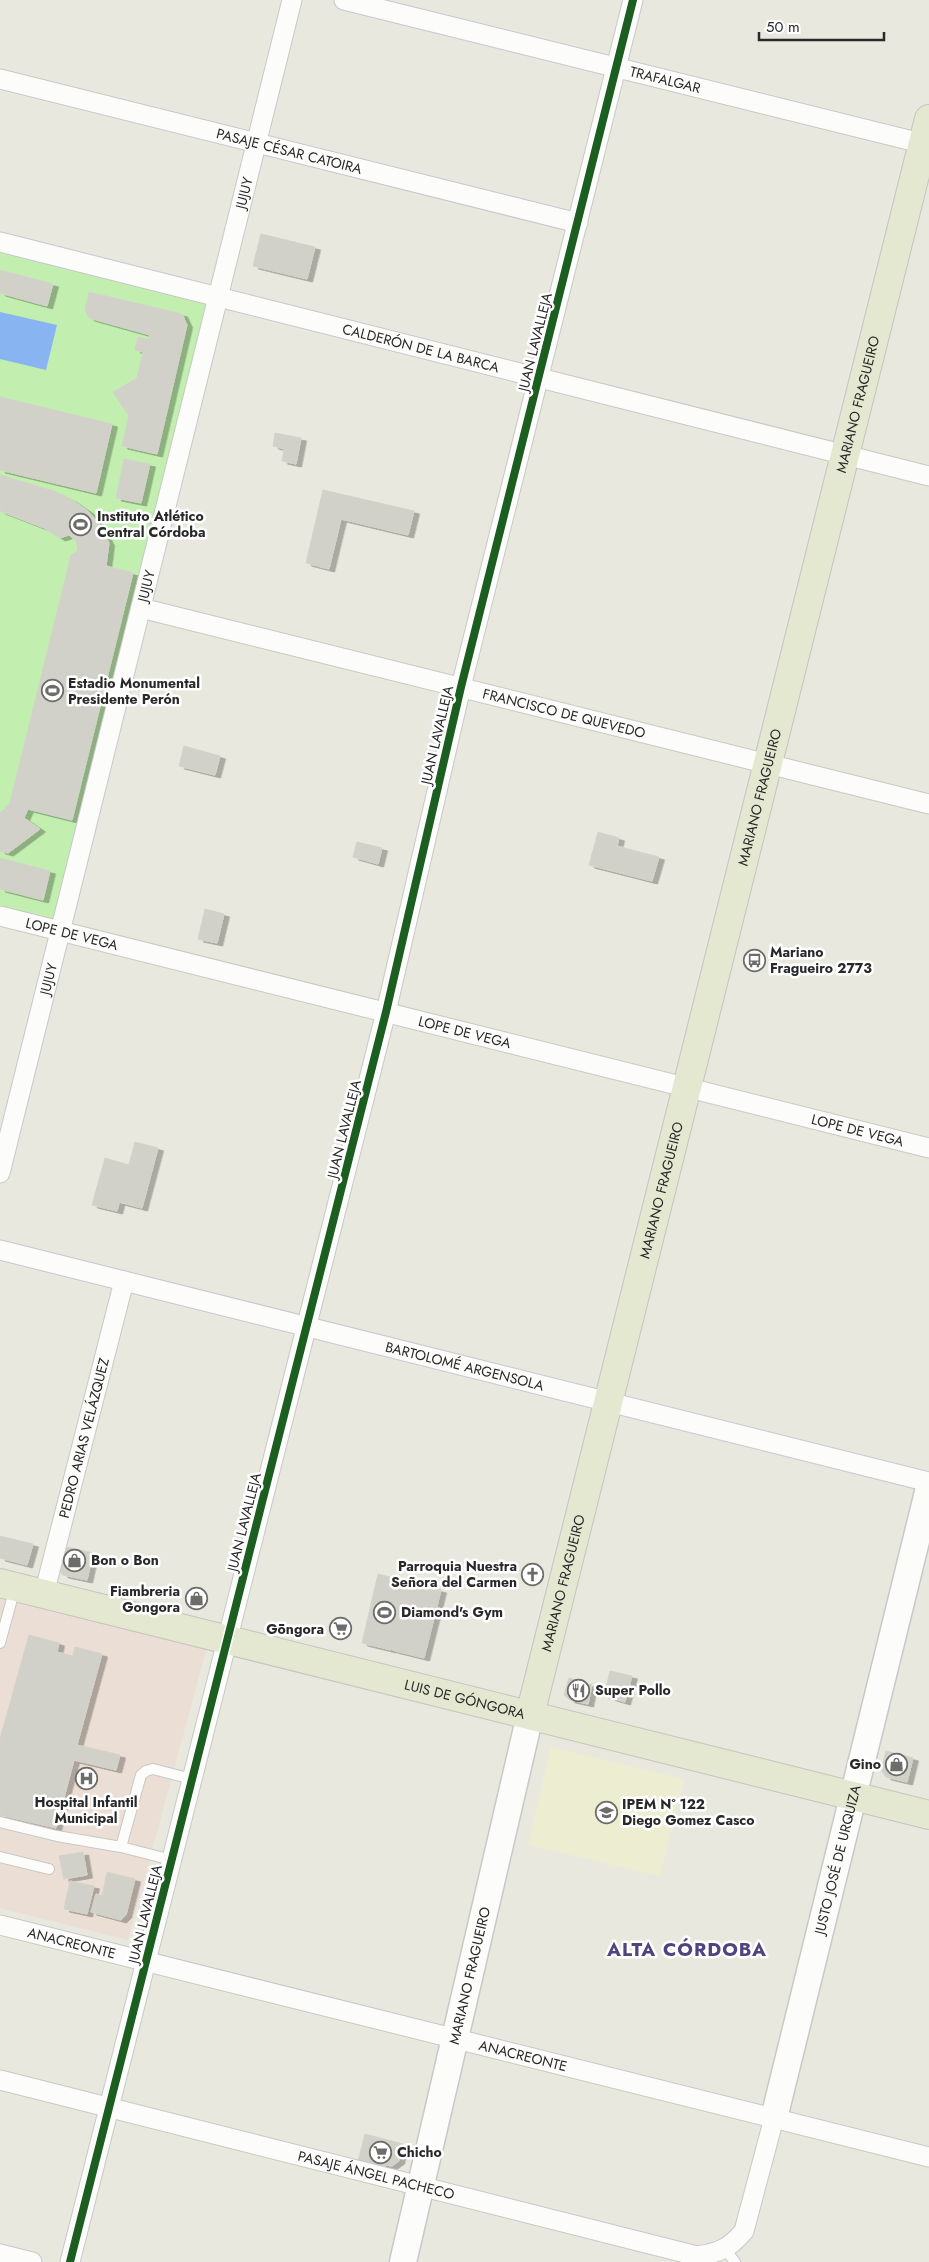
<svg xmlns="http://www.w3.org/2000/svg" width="929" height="2262" font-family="Jost,sans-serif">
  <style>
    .education { fill: #ecedd1 }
    .medical { fill: #ebded4 }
    .pitch { fill: #c2eeaf }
    .water { fill: #88b4f2 }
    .building { fill: #d1d1c9; stroke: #d3d3ca; filter: url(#shadow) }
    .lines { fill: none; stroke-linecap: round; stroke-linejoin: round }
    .lane-casing { stroke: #c8c8c7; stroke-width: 12 }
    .street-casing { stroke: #c8c8c7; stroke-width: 21 }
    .secondary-casing { stroke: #c8c8c7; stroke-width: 29 }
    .primary-casing { stroke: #c4c4c0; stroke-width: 30 }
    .lane { stroke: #fcfcfa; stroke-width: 10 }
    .street { stroke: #fcfcfa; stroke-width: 19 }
    .secondary { stroke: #fcfcfa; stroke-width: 26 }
    .primary { stroke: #e5e8d0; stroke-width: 28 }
    .cycleway-casing { stroke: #fff; stroke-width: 11 }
    .cycleway { stroke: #1b5e20; stroke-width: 8 }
    .labels { text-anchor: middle; stroke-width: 5; stroke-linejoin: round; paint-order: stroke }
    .street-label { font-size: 14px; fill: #292929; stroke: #fff }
    .poi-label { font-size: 14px; font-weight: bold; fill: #292929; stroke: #fff; text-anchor: start }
    .district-label { font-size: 19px; font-weight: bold; letter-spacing: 1px; fill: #4e457e; stroke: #fff }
  </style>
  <defs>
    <filter id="shadow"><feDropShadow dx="5.5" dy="3" stdDeviation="0" flood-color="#0004"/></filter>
  </defs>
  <rect width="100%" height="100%" fill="#e8e8de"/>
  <!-- education -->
  <path class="education" d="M551,1747L684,1779L660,1876L528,1845Z"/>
  <!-- medical -->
  <path class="medical" d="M0,1598L206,1650L128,1940L0,1908Z"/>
  <!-- pitch -->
  <path class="pitch" d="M0,242L218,297L60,931L0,916Z"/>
  <!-- water -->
  <path class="water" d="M0,312L57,325L46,370L0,359Z"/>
  <!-- building -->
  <path class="building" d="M261,234L315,247L307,279L253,266Z
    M0,270L53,284L47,306L0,293Z
    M89,292L182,314L187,325L157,454L122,446L129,416L113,392L137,378L143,352L135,350L138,337L149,339L150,335L89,318L85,309Z
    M0,397L112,424L96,493L0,470Z
    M275,433L301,438L296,464L282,461L284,449L273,446Z
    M124,459L150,464L141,503L116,498Z
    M0,475L54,491L72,500L88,511L100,525L109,543L106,566L133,573L72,820L28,809L24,818L40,829L8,853L0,851V813L10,803L71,555L78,551L76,541L69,535L60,538L44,528L0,511Z
    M323,490L414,511L408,535L341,519L329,569L306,563Z
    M184,746L220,756L215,775L179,766Z
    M598,832L619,838L617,846L659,857L652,881L589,865Z
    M357,842L382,848L378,864L353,857Z
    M0,858L50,871L43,900L0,889Z
    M205,909L224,914L217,943L198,939Z
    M135,1142L158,1148L142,1208L119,1202Z
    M105,1158L129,1165L117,1211L92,1205Z
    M0,1536L33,1544L27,1565L0,1558Z
    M63,1546L93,1553L87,1580L63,1575L57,1567Z
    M378,1574L408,1582L391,1650L362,1643Z
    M409,1582L441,1590L424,1658L392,1650Z
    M29,1635L59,1643L57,1652L73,1656L75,1647L102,1654L77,1745L120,1755L116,1770L74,1760L56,1828L0,1815V1739Z
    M610,1671L632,1676L625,1702L604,1696Z
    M569,1678L592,1685L588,1704L570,1700L564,1695Z
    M886,1751L913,1758L907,1782L886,1777L881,1770Z
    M83,1852L87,1875L64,1879L59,1856Z
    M107,1872L135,1879L126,1915L121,1920L91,1912L96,1894L102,1896Z
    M70,1881L94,1886L87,1914L64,1909Z
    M365,2134L403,2144L399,2161L392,2166L386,2165L385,2167L358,2161Z"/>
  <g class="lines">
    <defs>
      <path id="lane" d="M0,1643L15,1588
        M0,1822L57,1836L121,1847
        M0,1857L49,1869
        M172,1860L121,1847L141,1775L146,1771L153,1769L192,1779
        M725,2249L735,2262"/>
      <g id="street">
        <path id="s1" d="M344,0L929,145"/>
        <path id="s2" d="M0,79L578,223"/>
        <path id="s3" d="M0,242L929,476"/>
        <path id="s4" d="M141,608L929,804"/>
        <path id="s5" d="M0,916L929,1148"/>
        <path id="s6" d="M0,1173L292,0"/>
        <path id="s7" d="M0,1250L929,1482"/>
        <path id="s8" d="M44,1594L124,1281"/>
        <path id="s9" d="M0,1925L929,2157"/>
        <path id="s10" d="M0,2080L697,2256C719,2253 730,2248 744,2231L774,2118"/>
        <path d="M0,2254L32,2262"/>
        <path d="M70,2262L386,1012L461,687L633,0"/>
      </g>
      <g id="secondary">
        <path id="s11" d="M774,2118L929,1488"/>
        <path id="s12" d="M403,2262L530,1715"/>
      </g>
      <g id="primary">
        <path id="s13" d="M0,1583L929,1815"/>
        <path id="s14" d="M530,1715L929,119"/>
      </g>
    </defs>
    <!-- lane casing -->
    <use href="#lane" class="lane-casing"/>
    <!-- street casing -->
    <use href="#street" class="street-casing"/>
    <!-- secondary casing -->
    <use href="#secondary" class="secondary-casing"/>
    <!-- primary casing -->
    <use href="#primary" class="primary-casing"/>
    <!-- lane -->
    <use href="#lane" class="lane"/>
    <!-- street -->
    <use href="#street" class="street"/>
    <!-- secondary -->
    <use href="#secondary" class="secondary"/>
    <!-- primary -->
    <use href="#primary" class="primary"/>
    <defs>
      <path id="cycleway" d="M70,2262L386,1012L461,687L633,0"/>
    </defs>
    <!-- cycleway casing -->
    <use href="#cycleway" class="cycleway-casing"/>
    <!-- cycleway -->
    <use href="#cycleway" class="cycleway"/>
  </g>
  <!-- icons -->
  <defs>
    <symbol id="stadium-ring" viewBox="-11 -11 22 22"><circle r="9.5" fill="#fff" stroke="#6c6c68" stroke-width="1.5"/><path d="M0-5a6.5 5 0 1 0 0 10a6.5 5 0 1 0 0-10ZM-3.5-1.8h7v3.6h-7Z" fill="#6c6c68"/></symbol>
    <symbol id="bus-ring" viewBox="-11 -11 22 22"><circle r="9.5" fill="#fff" stroke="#6c6c68" stroke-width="1.5"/><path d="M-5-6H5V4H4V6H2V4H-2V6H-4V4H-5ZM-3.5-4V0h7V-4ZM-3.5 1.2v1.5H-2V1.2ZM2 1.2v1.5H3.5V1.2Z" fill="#6c6c68"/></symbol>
    <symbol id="shop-ring" viewBox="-11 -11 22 22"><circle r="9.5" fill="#fff" stroke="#6c6c68" stroke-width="1.5"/><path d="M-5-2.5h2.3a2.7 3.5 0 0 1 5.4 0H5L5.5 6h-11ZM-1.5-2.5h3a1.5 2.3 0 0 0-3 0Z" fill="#6c6c68"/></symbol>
    <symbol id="church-ring" viewBox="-11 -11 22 22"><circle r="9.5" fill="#fff" stroke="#6c6c68" stroke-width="1.5"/><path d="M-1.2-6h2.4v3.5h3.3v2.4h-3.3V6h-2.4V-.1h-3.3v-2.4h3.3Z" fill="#6c6c68"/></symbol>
    <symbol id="supermarket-ring" viewBox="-11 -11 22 22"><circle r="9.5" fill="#fff" stroke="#6c6c68" stroke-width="1.5"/><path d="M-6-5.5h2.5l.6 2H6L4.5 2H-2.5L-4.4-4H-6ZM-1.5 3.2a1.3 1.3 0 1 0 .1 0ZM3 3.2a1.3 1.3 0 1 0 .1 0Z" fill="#6c6c68"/></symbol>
    <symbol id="restaurant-ring" viewBox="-11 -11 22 22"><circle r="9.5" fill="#fff" stroke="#6c6c68" stroke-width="1.5"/><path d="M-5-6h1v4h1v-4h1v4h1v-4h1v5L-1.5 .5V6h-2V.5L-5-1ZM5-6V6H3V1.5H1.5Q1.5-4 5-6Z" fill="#6c6c68"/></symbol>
    <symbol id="hospital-ring" viewBox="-11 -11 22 22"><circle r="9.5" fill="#fff" stroke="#6c6c68" stroke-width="1.5"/><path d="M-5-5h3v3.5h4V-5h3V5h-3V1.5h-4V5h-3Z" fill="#6c6c68"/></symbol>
    <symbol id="school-ring" viewBox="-11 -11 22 22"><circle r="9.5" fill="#fff" stroke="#6c6c68" stroke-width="1.5"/><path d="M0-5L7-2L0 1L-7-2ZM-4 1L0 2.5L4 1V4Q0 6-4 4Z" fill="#6c6c68"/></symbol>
  </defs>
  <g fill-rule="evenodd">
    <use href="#stadium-ring" x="68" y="512" width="25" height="25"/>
    <use href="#stadium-ring" x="40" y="678" width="25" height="25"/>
    <use href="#bus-ring" x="742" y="948" width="25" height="25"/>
    <use href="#shop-ring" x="62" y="1548" width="25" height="25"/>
    <use href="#church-ring" x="520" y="1562" width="25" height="25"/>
    <use href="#shop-ring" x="184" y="1586" width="25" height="25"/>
    <use href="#stadium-ring" x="372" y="1600" width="25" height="25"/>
    <use href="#supermarket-ring" x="328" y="1616" width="25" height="25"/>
    <use href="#restaurant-ring" x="566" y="1678" width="25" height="25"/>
    <use href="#shop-ring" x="884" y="1752" width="25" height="25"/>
    <use href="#hospital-ring" x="74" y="1766" width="25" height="25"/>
    <use href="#school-ring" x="594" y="1800" width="25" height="25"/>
    <use href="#supermarket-ring" x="368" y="2140" width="25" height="25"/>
  </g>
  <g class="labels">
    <!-- street labels -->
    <g class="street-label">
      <text dy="5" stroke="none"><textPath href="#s1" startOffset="331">TRAFALGAR</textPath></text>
      <text dy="5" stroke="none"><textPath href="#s2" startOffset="298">PASAJE CÉSAR CATOIRA</textPath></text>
      <text dy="5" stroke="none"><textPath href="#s6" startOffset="1010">JUJUY</textPath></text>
      <text transform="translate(535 342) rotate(-76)" y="5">JUAN LAVALLEJA</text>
      <text dy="5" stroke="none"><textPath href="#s3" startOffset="434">CALDERÓN DE LA BARCA</textPath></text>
      <text dy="5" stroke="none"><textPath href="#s14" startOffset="1351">MARIANO FRAGUEIRO</textPath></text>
      <text dy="5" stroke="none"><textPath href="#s6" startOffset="605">JUJUY</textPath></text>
      <text dy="5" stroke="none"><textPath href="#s4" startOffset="436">FRANCISCO DE QUEVEDO</textPath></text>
      <text transform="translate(437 735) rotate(-77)" y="5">JUAN LAVALLEJA</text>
      <text dy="5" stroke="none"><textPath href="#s14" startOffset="946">MARIANO FRAGUEIRO</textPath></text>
      <text dy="5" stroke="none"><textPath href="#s5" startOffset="74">LOPE DE VEGA</textPath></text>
      <text dy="5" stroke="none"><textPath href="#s6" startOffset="200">JUJUY</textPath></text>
      <text dy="5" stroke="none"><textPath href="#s5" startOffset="479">LOPE DE VEGA</textPath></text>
      <text transform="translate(344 1129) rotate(-76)" y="5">JUAN LAVALLEJA</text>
      <text dy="5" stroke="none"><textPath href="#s5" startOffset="884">LOPE DE VEGA</textPath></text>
      <text dy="5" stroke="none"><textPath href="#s14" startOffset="541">MARIANO FRAGUEIRO</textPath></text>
      <text dy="5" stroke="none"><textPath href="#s7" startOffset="479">BARTOLOMÉ ARGENSOLA</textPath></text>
      <text dy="5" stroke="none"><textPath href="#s8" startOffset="161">PEDRO ARIAS VELÁZQUEZ</textPath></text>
      <text transform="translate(244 1522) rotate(-76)" y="5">JUAN LAVALLEJA</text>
      <text dy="5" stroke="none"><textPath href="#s14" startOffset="136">MARIANO FRAGUEIRO</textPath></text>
      <text dy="5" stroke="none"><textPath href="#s13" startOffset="479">LUIS DE GÓNGORA</textPath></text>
      <text dy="5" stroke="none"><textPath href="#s11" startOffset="266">JUSTO JOSÉ DE URQUIZA</textPath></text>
      <text transform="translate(145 1914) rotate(-76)" y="5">JUAN LAVALLEJA</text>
      <text dy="5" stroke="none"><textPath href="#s9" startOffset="74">ANACREONTE</textPath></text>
      <text dy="5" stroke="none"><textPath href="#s12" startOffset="294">MARIANO FRAGUEIRO</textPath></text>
      <text dy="5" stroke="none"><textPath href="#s9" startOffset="539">ANACREONTE</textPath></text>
      <text dy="5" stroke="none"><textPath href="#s10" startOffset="388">PASAJE ÁNGEL PACHECO</textPath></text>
    </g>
    <!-- poi labels -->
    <g class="poi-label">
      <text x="97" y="521">Instituto Atlético<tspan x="97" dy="16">Central Córdoba</tspan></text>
      <text x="68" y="688">Estadio Monumental<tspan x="68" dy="16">Presidente Perón</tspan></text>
      <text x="770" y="957">Mariano<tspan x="770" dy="16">Fragueiro 2773</tspan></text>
      <text x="91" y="1565">Bon o Bon</text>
      <text x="517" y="1571" text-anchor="end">Parroquia Nuestra<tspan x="517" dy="16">Señora del Carmen</tspan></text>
      <text x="180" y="1596" text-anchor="end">Fiambreria<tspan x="180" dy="16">Gongora</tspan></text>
      <text x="401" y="1617">Diamond's Gym</text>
      <text x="324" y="1634" text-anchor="end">Gōngora</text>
      <text x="595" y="1695">Super Pollo</text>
      <text x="881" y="1769" text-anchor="end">Gino</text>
      <text x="86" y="1807" text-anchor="middle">Hospital Infantil<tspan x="86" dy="16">Municipal</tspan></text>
      <text x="622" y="1809">IPEM Nº 122<tspan x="622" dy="16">Diego Gomez Casco</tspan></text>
      <text x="397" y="2157">Chicho</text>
    </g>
    <!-- district labels -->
    <g class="district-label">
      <text x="687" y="1956">ALTA CÓRDOBA</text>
    </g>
  </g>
  <!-- scale -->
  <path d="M759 32v8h125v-8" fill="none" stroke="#292929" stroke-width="2.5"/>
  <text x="766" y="32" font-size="15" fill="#292929" stroke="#ffffff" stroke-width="4" paint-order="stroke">50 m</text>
</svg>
